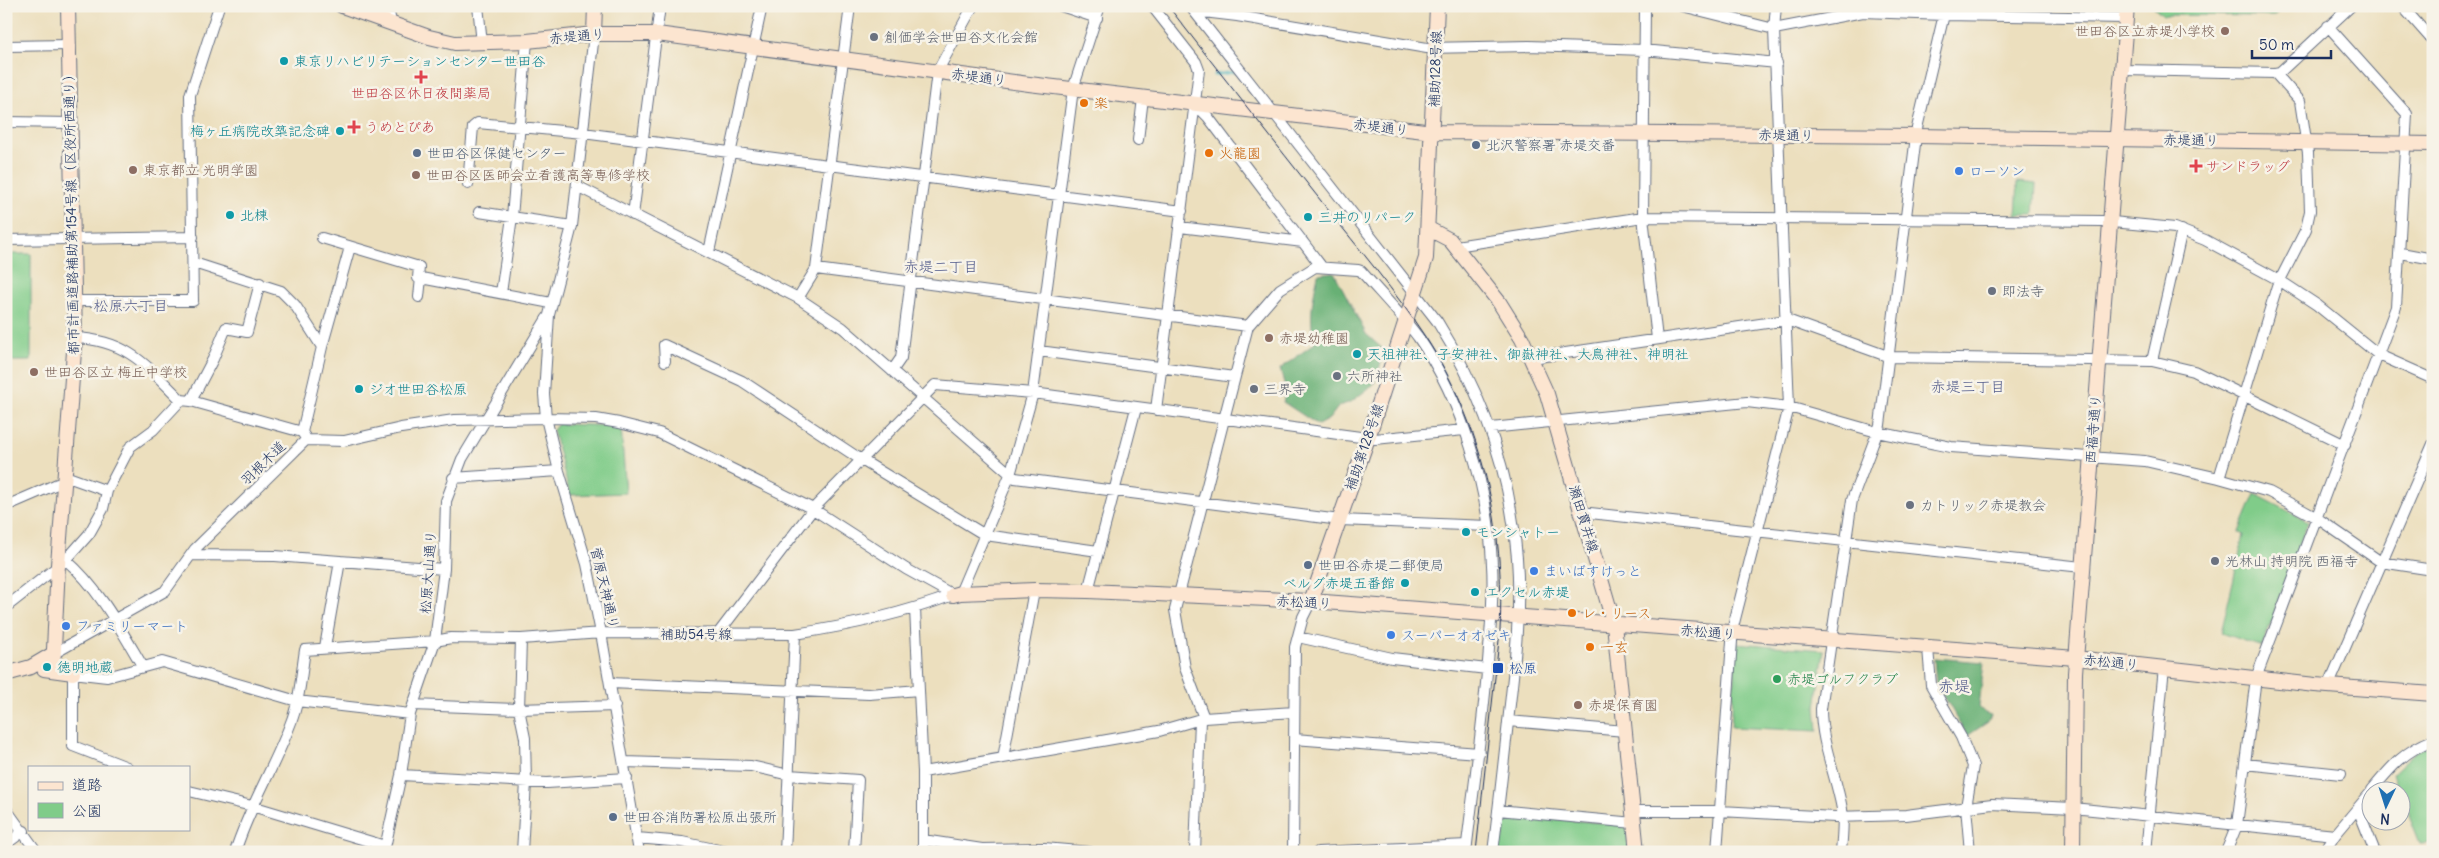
<svg xmlns="http://www.w3.org/2000/svg" width="2439" height="858" font-family="Delius,'Klee One',sans-serif">
  <style>
    .green { fill: #80cc89; stroke: #4e7e74 }
    .forest { fill: #68b075; stroke: #42706a }
    .lines { fill: none; stroke-linecap: round; stroke-linejoin: round }
    .stream { stroke: #3fafb9; stroke-width: 3 }
    .street-casing { stroke: #646d80; stroke-width: 12 }
    .secondary-casing { stroke: #646d80; stroke-width: 16 }
    .street { stroke: #fff; stroke-width: 10 }
    .secondary { stroke: #fce5d0; stroke-width: 14 }
    .tram { stroke: #1b2f5e; stroke-width: 1 }
    .education-dot { fill: #8d6e63; stroke: #f7f3e8; stroke-width: 2 }
    .worship-dot { fill: #6b7280; stroke: #f7f3e8; stroke-width: 2 }
    .culture-dot { fill: #0f9aa8; stroke: #f7f3e8; stroke-width: 2 }
    .health-dot { fill: #e0444e; stroke: #f7f3e8; stroke-width: 2 }
    .food-dot { fill: #e8710a; stroke: #f7f3e8; stroke-width: 2 }
    .service-dot { fill: #5c6f8a; stroke: #f7f3e8; stroke-width: 2 }
    .shop-dot { fill: #3f7fe0; stroke: #f7f3e8; stroke-width: 2 }
    .transit-dot { fill: #1a4fb4; stroke: #f7f3e8; stroke-width: 2 }
    .leisure-dot { fill: #2e9e5b; stroke: #f7f3e8; stroke-width: 2 }
    .labels { text-anchor: middle; stroke-width: 5; stroke-linejoin: round; paint-order: stroke }
    .education-label { font-size: 14px; fill: #785e54; stroke: #f7f3e8; text-anchor: start }
    .street-label { font-size: 14px; fill: #1b2f5e; stroke: #f7f3e8 }
    .worship-label { font-size: 14px; fill: #5b616d; stroke: #f7f3e8; text-anchor: start }
    .culture-label { font-size: 14px; fill: #0d838f; stroke: #f7f3e8; text-anchor: start }
    .health-label { font-size: 14px; fill: #be3a42; stroke: #f7f3e8; text-anchor: start }
    .food-label { font-size: 14px; fill: #c56008; stroke: #f7f3e8; text-anchor: start }
    .service-label { font-size: 14px; fill: #4e5e75; stroke: #f7f3e8; text-anchor: start }
    .shop-label { font-size: 14px; fill: #366cbe; stroke: #f7f3e8; text-anchor: start }
    .transit-label { font-size: 14px; fill: #164399; stroke: #f7f3e8; text-anchor: start }
    .leisure-label { font-size: 14px; fill: #27864d; stroke: #f7f3e8; text-anchor: start }
    .neighbourhood-label { font-size: 15px; fill: #555e8d; stroke: #f7f3e8 }
    .quarter-label { font-size: 16px; fill: #555e8d; stroke: #f7f3e8 }
  </style>
  <rect width="100%" height="100%" fill="#f7f3e8"/>
  <filter id="ink" filterUnits="userSpaceOnUse"><feTurbulence type="fractalNoise" baseFrequency=".02" numOctaves="2"/><feDisplacementMap in="SourceGraphic" scale="10" xChannelSelector="R" yChannelSelector="G"/><feConvolveMatrix kernelMatrix="1 2 1 2 8 2 1 2 1" color-interpolation-filters="sRGB"/></filter>
  <filter id="wash" filterUnits="userSpaceOnUse"><feTurbulence type="fractalNoise" baseFrequency=".0096" numOctaves="4" result="noise"/><feDisplacementMap in="SourceGraphic" scale="20" xChannelSelector="R" yChannelSelector="G"/><feGaussianBlur stdDeviation="1.12" result="paint"/><feColorMatrix in="noise" values="0 0 0 0 0 0 0 0 0 0 0 0 0 0 0 0 0 1.4 0 .05"/><feComposite in="paint" operator="in"/></filter>
  <g filter="url(#wash)">
    <rect width="100%" height="100%" fill="#ecdfbe"/>
    <!-- green -->
    <path class="green" d="M2153,6H2281L2283,8L2274,16L2163,15Z
      M2018,182L2036,184L2034,215H2016Z
      M6,254H31V361H6Z
      M558,424L621,426L626,493L570,495L553,430Z
      M2255,494L2308,521L2262,647L2221,633L2244,535L2239,532Z
      M1736,643L1824,650L1816,707L1818,731L1731,727Z
      M2433,743V842L2420,843L2402,797V790H2399L2392,774L2415,752Z
      M1505,814L1624,825L1630,830L1632,852H1498L1502,817Z"/>
    <!-- forest -->
    <path class="forest" d="M1334,272L1366,334L1385,351L1374,384L1351,402L1339,406L1329,419L1318,425L1283,402L1286,390L1280,369L1315,343C1308,319 1313,298 1318,274Z
      M1934,658L1984,662L1979,707L1985,713L1991,715L1988,722L1967,736L1936,682Z"/>
    <g class="lines">
      <!-- stream -->
      <path class="stream" d="M1214,75L1234,72"/>
    </g>
  </g>
  <g filter="url(#ink)">
    <g class="lines">
      <defs>
        <path id="street" d="M388,6L391,23
          M478,6L482,43
          M1061,6L1097,18
          M1152,6L1196,62L1199,70L1156,410
          M1190,6L1437,321C1482,393 1511,473 1517,558C1521,610 1515,661 1509,713C1504,759 1499,805 1493,852
          M1645,6L1643,217L1657,339
          M1682,6L1774,29L1863,12L1944,15L2126,18
          M2402,6L2433,41
          M1195,11L1237,16L1427,48L1529,46L1644,50L1777,63
          M594,34L572,226L549,315L544,394L546,418L559,471L587,564L601,633L639,852
          M6,46L69,45
          M2123,70L2275,73L2280,72L2351,6
          M1196,105L1208,117L1321,266
          M6,122L71,123
          M1138,140L1143,98
          M468,184L473,127L478,123L583,133L1182,211
          M577,186L798,298L843,328L1015,478L1340,520L1488,526
          M479,212L572,226
          M633,215L660,6
          M1180,227L1303,242
          M322,238L419,267L418,278H421L419,297
          M6,240L193,237
          M1456,246L1643,217L2102,221L2175,228L2205,240L2279,280L2317,305L2379,355L2433,379
          M709,252L762,6
          M2401,253L2433,259
          M194,263L281,291L295,305L322,347
          M816,269L1248,326
          M421,278L551,303
          M501,293L512,217L527,41
          M798,298L816,269L850,6
          M75,301H193L190,95L219,6
          M75,338C127,340 146,365 181,400L191,401L302,432
          M1039,351L1234,377
          M1532,358L1787,320L1890,357L2152,361L2194,371L2345,445
          M665,361L664,345L742,381L860,459L985,535L1098,551
          M2152,361L2182,230
          M892,371L901,358L937,72L973,6
          M191,401L213,359L226,328L247,332L260,283
          M1491,428L1747,402L1789,407L1877,432L1951,447L2145,461L2219,478L2269,492L2317,518L2381,562L2433,570
          M305,437L302,432L322,347L350,247
          M65,476L107,491
          M453,478L559,471
          M2219,478L2277,286L2306,229L2310,211L2308,153L2300,101L2275,73
          M6,506L57,484H65
          M1581,512L2082,567
          M191,555L275,556L444,569
          M66,560C99,588 121,630 143,667
          M1088,591L1136,408
          M960,593L1010,475L1033,393L1073,89L1100,6
          M6,607L66,560L89,534L103,509L107,491L130,447L153,430L181,400
          M915,609L923,772V852
          M717,635L813,509L935,385L1033,393L1375,439L1464,430
          M1298,637L1392,658L1487,669
          M521,639L519,709L525,738L526,782L522,852
          M325,647L340,561
          M1928,648L1931,685L1961,737L1973,766L1966,807L1970,852
          M53,654L165,591L195,549L306,440L344,441L401,428L454,420L546,418L596,419L619,423L659,433L813,509L906,569L953,595
          M610,683L869,694L919,690
          M2328,687L2433,444
          M413,705L519,709L615,706
          M1204,718L1185,668L1175,610L1248,326L1280,289L1315,267L1358,270L1361,271C1380,293 1401,314 1418,337C1462,400 1489,489 1492,565C1494,593 1491,621 1489,649C1484,717 1474,784 1466,852
          M1508,721L1625,731
          M1294,739L1479,753
          M1003,758L1034,590
          M625,762L751,766L789,775L858,780L854,852
          M2245,764L2341,774
          M127,767L73,746V673L107,677L162,662L297,701L410,714
          M923,772L1159,731L1204,718L1294,712
          M401,775L547,783L627,778
          M2372,790C2391,767 2404,751 2433,740
          M189,791L252,806L385,846
          M6,809L37,852
          M2358,809L2375,852
          M1498,810L1634,823
          M1633,811H1720L1835,817L1906,815L1992,804L2073,808L2335,835
          M637,838L682,842L728,852
          M923,840L982,849L1044,848L1090,852
          M6,844L24,831
          M235,852C249,807 274,768 290,725C300,701 301,675 305,650L435,641L451,638L521,639L601,633L795,634C848,626 902,614 953,595
          M384,852L401,775L410,714L435,641L444,569L446,501L462,459L547,318
          M785,852L795,634
          M1195,852L1200,720
          M1293,852L1295,647L1303,617L1311,601
          M1318,852L1467,845
          M1717,852L1733,627L1789,407L1774,29L1776,6
          M1841,852C1842,837 1844,823 1842,809C1836,775 1821,743 1821,709L1852,500L1880,425L1917,128L1946,6
          M2146,852L2164,667
          M2226,852L2237,825L2256,678L2396,307L2407,114L2328,26
          M2324,852L2335,835L2372,791"/>
        <path id="secondary" d="M342,6L429,37L455,43L527,41L594,34H657L1029,84L1433,132L1916,136L2433,144
          M594,34L595,6
          M1429,229L1450,240L1499,302L1522,339L1547,394L1614,624L1637,852
          M953,595L960,593L1034,590L1088,591L1311,601L2076,658L2315,685L2433,694
          M1311,601L1368,438L1426,258L1437,6
          M44,669L73,673
          M53,670L58,565L75,338L68,6
          M6,674L31,667L53,654
          M2073,852L2075,673L2127,6"/>
      </defs>
      <!-- street casing -->
      <use href="#street" class="street-casing"/>
      <!-- secondary casing -->
      <use href="#secondary" class="secondary-casing"/>
      <!-- street -->
      <use href="#street" class="street"/>
      <!-- secondary -->
      <use href="#secondary" class="secondary"/>
      <!-- tram -->
      <path class="tram" d="M1168,6C1220,73 1272,139 1325,206C1359,249 1396,292 1426,338C1483,426 1505,527 1500,631L1476,852"/>
    </g>
  </g>
  <!-- markers -->
  <g class="education-dot">
    <circle cx="2225" cy="31" r="5"/>
    <circle cx="133" cy="170" r="5"/>
    <circle cx="416" cy="175" r="5"/>
    <circle cx="1269" cy="338" r="5"/>
    <circle cx="34" cy="372" r="5"/>
    <circle cx="1578" cy="705" r="5"/>
  </g>
  <g class="worship-dot">
    <circle cx="874" cy="37" r="5"/>
    <circle cx="1992" cy="291" r="5"/>
    <circle cx="1337" cy="376" r="5"/>
    <circle cx="1254" cy="389" r="5"/>
    <circle cx="1910" cy="505" r="5"/>
    <circle cx="2215" cy="561" r="5"/>
  </g>
  <g class="culture-dot">
    <circle cx="284" cy="61" r="5"/>
    <circle cx="340" cy="131" r="5"/>
    <circle cx="230" cy="215" r="5"/>
    <circle cx="1308" cy="217" r="5"/>
    <circle cx="1357" cy="354" r="5"/>
    <circle cx="359" cy="389" r="5"/>
    <circle cx="1466" cy="532" r="5"/>
    <circle cx="1405" cy="583" r="5"/>
    <circle cx="1475" cy="592" r="5"/>
    <circle cx="47" cy="667" r="5"/>
  </g>
  <g class="health-dot">
    <path d="M418.5 69.5h5v5h5v5h-5v5h-5v-5h-5v-5h5z"/>
    <path d="M351.5 119.5h5v5h5v5h-5v5h-5v-5h-5v-5h5z"/>
    <path d="M2193.5 158.5h5v5h5v5h-5v5h-5v-5h-5v-5h5z"/>
  </g>
  <g class="food-dot">
    <circle cx="1084" cy="103" r="5"/>
    <circle cx="1209" cy="153" r="5"/>
    <circle cx="1572" cy="613" r="5"/>
    <circle cx="1590" cy="647" r="5"/>
  </g>
  <g class="service-dot">
    <circle cx="1476" cy="145" r="5"/>
    <circle cx="417" cy="153" r="5"/>
    <circle cx="1308" cy="565" r="5"/>
    <circle cx="613" cy="817" r="5"/>
  </g>
  <g class="shop-dot">
    <circle cx="1959" cy="171" r="5"/>
    <circle cx="1534" cy="571" r="5"/>
    <circle cx="66" cy="626" r="5"/>
    <circle cx="1391" cy="635" r="5"/>
  </g>
  <rect class="transit-dot" x="1492" y="662" width="12" height="12" rx="2.5"/>
  <circle class="leisure-dot" cx="1777" cy="679" r="5"/>
  <g class="labels">
    <!-- education labels -->
    <g class="education-label">
      <text x="2215" y="36" text-anchor="end">世田谷区立赤堤小学校</text>
      <text x="143" y="175">東京都立 光明学園</text>
      <text x="426" y="180">世田谷区医師会立看護高等専修学校</text>
      <text x="1279" y="343">赤堤幼稚園</text>
      <text x="44" y="377">世田谷区立 梅丘中学校</text>
      <text x="1588" y="710">赤堤保育園</text>
    </g>
    <!-- street labels -->
    <g class="street-label">
      <text transform="translate(577 36) rotate(-5)" y="5">赤堤通り</text>
      <text transform="translate(1435 69) rotate(-88)" y="5">補助128号線</text>
      <text transform="translate(979 77) rotate(7)" y="5">赤堤通り</text>
      <text transform="translate(1381 127) rotate(7)" y="5">赤堤通り</text>
      <text transform="translate(1786 135) rotate(1)" y="5">赤堤通り</text>
      <text transform="translate(2191 140) rotate(1)" y="5">赤堤通り</text>
      <text transform="translate(71 211) rotate(-91)" y="5">都市計画道路補助第154号線（区役所西通り）</text>
      <text transform="translate(2093 429) rotate(-85)" y="5">西福寺通り</text>
      <text transform="translate(1364 447) rotate(-71)" y="5">補助第128号線</text>
      <text transform="translate(263 463) rotate(-44)" y="5">羽根木道</text>
      <text transform="translate(1584 519) rotate(73)" y="5">瀬田貫井線</text>
      <text transform="translate(428 572) rotate(-86)" y="5">松原大山通り</text>
      <text transform="translate(605 588) rotate(77)" y="5">菅原天神通り</text>
      <text transform="translate(1304 602) rotate(3)" y="5">赤松通り</text>
      <text transform="translate(1708 632) rotate(5)" y="5">赤松通り</text>
      <text x="696" y="639">補助54号線</text>
      <text transform="translate(2111 662) rotate(6)" y="5">赤松通り</text>
    </g>
    <!-- worship labels -->
    <g class="worship-label">
      <text x="884" y="42">創価学会世田谷文化会館</text>
      <text x="2002" y="296">即法寺</text>
      <text x="1347" y="381">六所神社</text>
      <text x="1264" y="394">三界寺</text>
      <text x="1920" y="510">カトリック赤堤教会</text>
      <text x="2225" y="566">光林山 持明院 西福寺</text>
    </g>
    <!-- culture labels -->
    <g class="culture-label">
      <text x="294" y="66">東京リハビリテーションセンター世田谷</text>
      <text x="330" y="136" text-anchor="end">梅ヶ丘病院改築記念碑</text>
      <text x="240" y="220">北棟</text>
      <text x="1318" y="222">三井のリパーク</text>
      <text x="1367" y="359">天祖神社、子安神社、御嶽神社、大鳥神社、神明社</text>
      <text x="369" y="394">ジオ世田谷松原</text>
      <text x="1476" y="537">モンシャトー</text>
      <text x="1395" y="588" text-anchor="end">ベルグ赤堤五番館</text>
      <text x="1485" y="597">エクセル赤堤</text>
      <text x="57" y="672">徳明地蔵</text>
    </g>
    <!-- health labels -->
    <g class="health-label">
      <text x="421" y="98" text-anchor="middle">世田谷区休日夜間薬局</text>
      <text x="365" y="132">うめとぴあ</text>
      <text x="2206" y="171">サンドラッグ</text>
    </g>
    <!-- food labels -->
    <g class="food-label">
      <text x="1094" y="108">楽</text>
      <text x="1219" y="158">火龍園</text>
      <text x="1582" y="618">レ・リース</text>
      <text x="1600" y="652">一玄</text>
    </g>
    <!-- service labels -->
    <g class="service-label">
      <text x="1486" y="150">北沢警察署 赤堤交番</text>
      <text x="427" y="158">世田谷区保健センター</text>
      <text x="1318" y="570">世田谷赤堤二郵便局</text>
      <text x="623" y="822">世田谷消防署松原出張所</text>
    </g>
    <!-- shop labels -->
    <g class="shop-label">
      <text x="1969" y="176">ローソン</text>
      <text x="1544" y="576">まいばすけっと</text>
      <text x="76" y="631">ファミリーマート</text>
      <text x="1401" y="640">スーパーオオゼキ</text>
    </g>
    <!-- transit labels -->
    <g class="transit-label">
      <text x="1509" y="673">松原</text>
    </g>
    <!-- leisure labels -->
    <g class="leisure-label">
      <text x="1787" y="684">赤堤ゴルフクラブ</text>
    </g>
    <!-- neighbourhood labels -->
    <g class="neighbourhood-label">
      <text x="941" y="272">赤堤二丁目</text>
      <text x="131" y="311">松原六丁目</text>
      <text x="1968" y="392">赤堤三丁目</text>
    </g>
    <!-- quarter labels -->
    <g class="quarter-label">
      <text x="1954" y="692">赤堤</text>
    </g>
  </g>
  <!-- margin -->
  <rect width="2439" height="858" fill="none" stroke="#f7f3e8" stroke-width="25"/>
  <!-- legend -->
  <rect x="28" y="766" width="162" height="65" fill="#f7f3e8" stroke="#9fa5b1"/>
  <rect x="38" y="782" width="25" height="8" fill="#fce5d0" stroke="#9fa5b1"/>
  <text x="72" y="790" font-size="15" fill="#1b2f5e">道路</text>
  <rect x="38" y="803" width="25" height="15" fill="#80cc89" stroke="#9fa5b1"/>
  <text x="72" y="816" font-size="15" fill="#1b2f5e">公園</text>
  <!-- north arrow -->
  <g transform="translate(2386 806) rotate(184)"><circle r="24" fill="#f7f3e8" stroke="#9fa5b1"/>
  <path d="M0-4L9 19L0 12L-9 19Z" fill="#1f6fb2"/>
  <text y="-8" font-size="14" font-weight="bold" text-anchor="middle" fill="#1b2f5e">N</text>
  </g>
  <!-- scale -->
  <path d="M2252 50v8h79v-8" fill="none" stroke="#1b2f5e" stroke-width="2.5"/>
  <text x="2259" y="50" font-size="15" fill="#1b2f5e" stroke="#f7f3e8" stroke-width="4" paint-order="stroke">50 m</text>
</svg>
